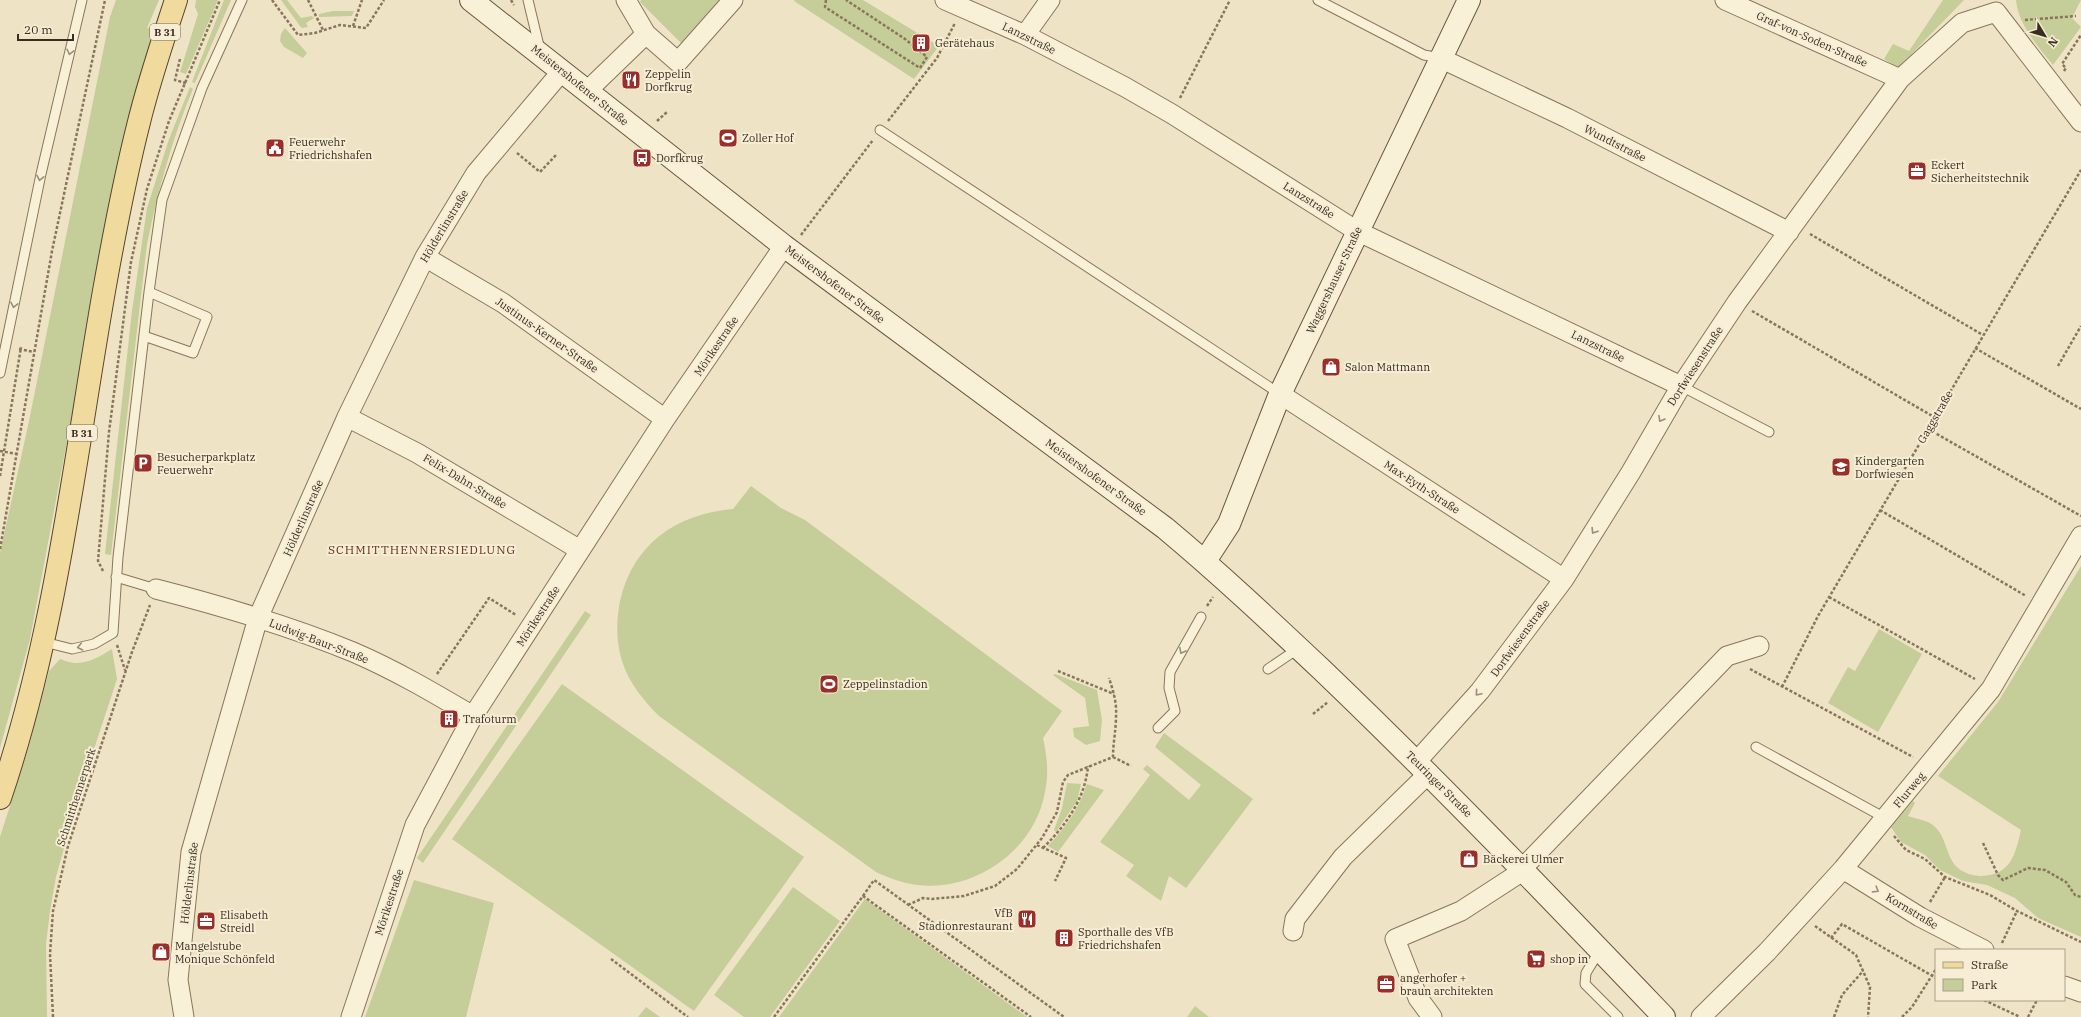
<svg xmlns="http://www.w3.org/2000/svg" width="2081" height="1017" font-family="'IBM Plex Serif',serif">
  <style>
    .green { fill: #c5cd98 }
    .lines { fill: none; stroke-linecap: round; stroke-linejoin: round }
    .lane-casing { stroke: #89755b; stroke-width: 11 }
    .street-casing { stroke: #89755b; stroke-width: 21 }
    .secondary-casing { stroke: #6b563e; stroke-width: 24 }
    .primary-casing { stroke: #57432f; stroke-width: 24 }
    .path { stroke: #89755b; stroke-width: 2.5; stroke-dasharray: 3 2; stroke-linecap: butt }
    .lane { stroke: #f9f0d8; stroke-width: 9 }
    .street { stroke: #f9f0d8; stroke-width: 19 }
    .secondary { stroke: #f9f0d8; stroke-width: 22 }
    .primary { stroke: #f1da9d; stroke-width: 22 }
    .oneway { stroke: #998e7c }
    .labels { text-anchor: middle; stroke-width: 4; stroke-linejoin: round; paint-order: stroke }
    .shield { fill: #f6edd4; stroke: #726755; stroke-width: 1 }
    .shield-label { font-size: 10px; font-weight: bold; fill: #392d1f }
    .street-label { font-size: 11px; fill: #392d1f; stroke: #f6edd4 }
    .poi-label { font-size: 11px; fill: #392d1f; stroke: #f6edd4; text-anchor: start }
    .neighbourhood-label { font-size: 12px; letter-spacing: 1px; fill: #66301e; stroke: #f6edd4 }
  </style>
  <rect width="100%" height="100%" fill="#eee4c5"/>
  <!-- green -->
  <path class="green" d="M116,0H159L147,28L154,29L123,142L30,639L0,748V553L29,421L110,17Z
    M196,0H218L186,74L180,72L198,14L195,7Z
    M224,0H231L195,83L192,82Z
    M281,0H287L301,18L312,16L314,18L306,23L308,27L302,28L300,26Z
    M641,0H722L683,45L640,2Z
    M795,0H863L939,46L914,79L794,1Z
    M1943,0H1964L1898,68L1884,59L1893,44L1909,51Z
    M2016,0H2081L2072,18L2081,27L2053,65C2038,47 2018,24 2016,0Z
    M333,11H354L352,16L319,17V14Z
    M285,28L307,53L303,58L284,47L280,41L281,34Z
    M190,87L193,89C172,139 158,191 147,244L111,555L105,554L132,311L147,208L169,139Z
    M751,486L781,508L805,520L1062,711L1043,738C1047,756 1049,774 1045,792C1035,850 975,892 917,885C902,883 889,878 876,872L659,716C643,700 629,683 622,661C616,641 616,622 620,601C633,544 676,514 733,509Z
    M2081,566V937L2038,918L2015,898L1987,885L1963,881L1940,870L1925,855L1901,842L1891,827L1913,801L1915,803L1908,816C1916,819 1928,820 1934,826C1947,837 1946,858 1958,868C1963,873 1974,876 1981,876C2011,875 2015,855 2021,830L1938,776L1998,702Z
    M585,611L591,615L423,863L417,858Z
    M1879,629L1922,654L1878,732L1828,703L1848,667L1855,671Z
    M112,649L117,679L78,798L56,877L50,911L46,944L47,1017H0V837L29,746L49,671L60,659C81,668 94,660 112,649Z
    M1055,674L1097,690L1102,720L1100,741L1086,745L1074,737L1073,728L1089,726L1085,698L1053,675Z
    M562,684L804,857L694,1011L452,839Z
    M1164,733L1253,799L1186,888L1169,876L1161,901L1126,876L1134,865L1100,842L1150,775L1143,769L1147,765L1189,800L1201,785L1155,747Z
    M1067,783L1081,784L1077,801L1056,832L1054,830L1062,808Z
    M1087,784L1104,790L1058,852L1048,846C1068,824 1077,812 1087,784Z
    M414,880L494,903L466,1017H365Z
    M793,887L840,921L770,1017H744L714,995Z
    M865,899L1027,1017H779Z
    M1195,1006L1209,1017H1187Z
    M646,1007L660,1017H638Z"/>
  <g class="lines">
    <defs>
      <path id="lane" d="M528,0L540,50
        M1318,0L1424,55L1440,58
        M880,130L1280,394
        M144,336L193,353L207,317L149,292
        M0,373L41,174L82,0
        M1681,386L1769,432
        M116,577L156,589
        M44,642L72,649L94,644L113,633L118,557L149,292L162,200L202,88L242,0
        M1268,669L1299,648
        M1158,728L1175,711L1169,688L1170,672L1201,617
        M1756,747L1885,818
        M1600,950L1586,973L1585,984L1618,1017"/>
      <path id="street" d="M626,0L646,34
        M945,0L1025,35L1125,87L1172,114L1357,231L1681,386
        M1725,0L1900,79
        M1996,12L2081,122
        M1025,35L1050,0
        M1440,58L1567,118L1789,232
        M587,91L646,34L678,62L733,0
        M425,257L503,303L665,419
        M1280,394L1564,579
        M347,417L417,453L580,550
        M156,589C222,606 290,626 353,652C395,670 434,693 473,716
        M1417,761L1480,691L1564,579L1631,472L1681,386L1737,302L1900,79L1962,23L1996,12
        M1843,869L1920,917L1984,950
        M1293,931L1295,919L1343,857L1429,773
        M2064,986L2081,992
        M184,1017L178,980L191,852L258,618L347,417L425,257L476,173L562,71
        M351,1017L415,825L473,716L665,419L784,246
        M1432,1017L1418,998L1395,939L1461,911L1515,876L1727,656L1759,646
        M1701,1017L1767,952L1843,869L1991,689L2081,536"/>
      <path id="secondary" d="M471,0L784,246L1165,528C1219,573 1270,621 1321,669C1439,782 1551,899 1664,1017
        M1205,561L1229,524L1280,394L1469,0"/>
      <path id="primary" d="M0,798C56,632 74,463 104,291C114,235 125,177 139,122C149,81 163,40 176,0"/>
    </defs>
    <!-- lane casing -->
    <use href="#lane" class="lane-casing"/>
    <!-- street casing -->
    <use href="#street" class="street-casing"/>
    <!-- secondary casing -->
    <use href="#secondary" class="secondary-casing"/>
    <!-- primary casing -->
    <use href="#primary" class="primary-casing"/>
    <!-- path -->
    <path class="path" d="M272,0L298,35L315,33L340,25L366,28L384,0
      M308,0L323,30
      M511,0L514,5
      M826,0L825,7L920,68L927,57L905,39L846,0
      M2025,20L2076,16
      M353,26L362,0
      M180,59L175,80L186,83
      M2064,71L2066,68L2062,64L2081,35
      M1180,98L1230,0
      M657,121L667,112
      M888,121L937,58L955,23
      M517,153L540,172L557,154
      M1810,234L1983,335
      M801,235L873,140
      M1752,311L1934,417
      M1975,348L2081,409
      M19,349L34,352
      M2058,366L2081,326
      M1928,429L2081,516
      M0,451L17,454
      M0,476L21,347
      M1880,510L2026,596
      M0,549L52,251L105,0
      M103,571L98,561L109,432L131,262L147,189L169,121L220,0
      M1829,597L1975,679
      M1207,606L1213,597
      M117,645L125,670
      M1750,669L1913,757
      M1058,671L1114,694
      M437,674L489,598L516,615
      M1782,687L1818,616L2081,170
      M1313,714L1328,702
      M1113,757L1131,766
      M1894,836L1906,850L1925,859L1945,877L1990,895L2017,911L2081,942
      M1983,843L1998,875L2003,880L2028,868L2045,870L2066,882L2075,895L2081,897
      M1037,845L1066,858L1055,881
      M1043,848C1066,825 1085,799 1088,766
      M863,896L874,880L1064,1017
      M1930,902L1945,877
      M908,905L923,898L932,899L964,896L995,886L1017,869L1042,838L1057,812L1063,782L1068,775L1113,757C1113,743 1116,730 1116,716C1117,703 1113,690 1109,678
      M1815,926L1856,955L1870,987L1868,1017
      M1831,938L1842,924L1936,978
      M2002,943L2017,911
      M611,959L688,1017
      M1984,1000L2020,1017
      M53,1017L50,954L53,911L68,846L132,652L150,605
      M774,1017L863,896L1031,1017
      M1834,1017L1842,995L1863,971
      M1902,1017L1912,1007L1936,969
      M2028,1017L2037,1000"/>
    <!-- lane -->
    <use href="#lane" class="lane"/>
    <!-- street -->
    <use href="#street" class="street"/>
    <!-- secondary -->
    <use href="#secondary" class="secondary"/>
    <!-- primary -->
    <use href="#primary" class="primary"/>
  </g>
  <!-- one-way arrows -->
  <defs><path id="oneway-chevron" d="M-2-3.5L2.5 0L-2 3.5" fill="none" stroke-width="1.6" stroke-linecap="round" stroke-linejoin="round"/></defs>
  <g class="oneway">
    <use href="#oneway-chevron" transform="translate(70 52) rotate(103)"/>
    <use href="#oneway-chevron" transform="translate(40 178) rotate(102)"/>
    <use href="#oneway-chevron" transform="translate(14 305) rotate(102)"/>
    <use href="#oneway-chevron" transform="translate(1661 419) rotate(120)"/>
    <use href="#oneway-chevron" transform="translate(1594 531) rotate(122)"/>
    <use href="#oneway-chevron" transform="translate(80 647) rotate(168)"/>
    <use href="#oneway-chevron" transform="translate(1182 651) rotate(119)"/>
    <use href="#oneway-chevron" transform="translate(1478 693) rotate(130)"/>
    <use href="#oneway-chevron" transform="translate(1876 890) rotate(32)"/>
  </g>
  <!-- icons -->
  <defs>
    <symbol id="building-square" viewBox="-11 -11 22 22"><rect x="-9" y="-9" width="18" height="18" rx="4" fill="#992e2a" stroke="#f6edd4"/><path d="M-4-6H4V6H1V3H-1V6H-4ZM-2.5-4.3h1.7v1.8h-1.7ZM.8-4.3h1.7v1.8H.8ZM-2.5-1h1.7V.8h-1.7ZM.8-1h1.7V.8H.8Z" fill="#fff"/></symbol>
    <symbol id="restaurant-square" viewBox="-11 -11 22 22"><rect x="-9" y="-9" width="18" height="18" rx="4" fill="#992e2a" stroke="#f6edd4"/><path d="M-5-6h1v4h1v-4h1v4h1v-4h1v5L-1.5 .5V6h-2V.5L-5-1ZM5-6V6H3V1.5H1.5Q1.5-4 5-6Z" fill="#fff"/></symbol>
    <symbol id="stadium-square" viewBox="-11 -11 22 22"><rect x="-9" y="-9" width="18" height="18" rx="4" fill="#992e2a" stroke="#f6edd4"/><path d="M0-5a6.5 5 0 1 0 0 10a6.5 5 0 1 0 0-10ZM-3.5-1.8h7v3.6h-7Z" fill="#fff"/></symbol>
    <symbol id="civic-square" viewBox="-11 -11 22 22"><rect x="-9" y="-9" width="18" height="18" rx="4" fill="#992e2a" stroke="#f6edd4"/><path d="M-.6-6.5H3V-4.5H.6V-3L4-1V1h2V6H-6V1h2V-1L-.6-3ZM-1.2 2.5V6h2.4V2.5Z" fill="#fff"/></symbol>
    <symbol id="bus-square" viewBox="-11 -11 22 22"><rect x="-9" y="-9" width="18" height="18" rx="4" fill="#992e2a" stroke="#f6edd4"/><path d="M-5-6H5V4H4V6H2V4H-2V6H-4V4H-5ZM-3.5-4V0h7V-4ZM-3.5 1.2v1.5H-2V1.2ZM2 1.2v1.5H3.5V1.2Z" fill="#fff"/></symbol>
    <symbol id="office-square" viewBox="-11 -11 22 22"><rect x="-9" y="-9" width="18" height="18" rx="4" fill="#992e2a" stroke="#f6edd4"/><path d="M-6-3h4V-5.5h4V-3h4V5H-6ZM-1-4.5V-3h2v-1.5ZM-6 0V1H6V0Z" fill="#fff"/></symbol>
    <symbol id="shop-square" viewBox="-11 -11 22 22"><rect x="-9" y="-9" width="18" height="18" rx="4" fill="#992e2a" stroke="#f6edd4"/><path d="M-5-2.5h2.3a2.7 3.5 0 0 1 5.4 0H5L5.5 6h-11ZM-1.5-2.5h3a1.5 2.3 0 0 0-3 0Z" fill="#fff"/></symbol>
    <symbol id="parking-square" viewBox="-11 -11 22 22"><rect x="-9" y="-9" width="18" height="18" rx="4" fill="#992e2a" stroke="#f6edd4"/><path d="M-3.5-5.5H1a3.5 3.5 0 0 1 0 7H-1V5.5H-3.5ZM-1-3.4V-.6H.8a1.4 1.4 0 0 0 0-2.8Z" fill="#fff"/></symbol>
    <symbol id="school-square" viewBox="-11 -11 22 22"><rect x="-9" y="-9" width="18" height="18" rx="4" fill="#992e2a" stroke="#f6edd4"/><path d="M0-5L7-2L0 1L-7-2ZM-4 1L0 2.5L4 1V4Q0 6-4 4Z" fill="#fff"/></symbol>
    <symbol id="supermarket-square" viewBox="-11 -11 22 22"><rect x="-9" y="-9" width="18" height="18" rx="4" fill="#992e2a" stroke="#f6edd4"/><path d="M-6-5.5h2.5l.6 2H6L4.5 2H-2.5L-4.4-4H-6ZM-1.5 3.2a1.3 1.3 0 1 0 .1 0ZM3 3.2a1.3 1.3 0 1 0 .1 0Z" fill="#fff"/></symbol>
  </defs>
  <g fill-rule="evenodd">
    <use href="#building-square" x="910" y="32" width="22" height="22"/>
    <use href="#restaurant-square" x="620" y="69" width="22" height="22"/>
    <use href="#stadium-square" x="717" y="127" width="22" height="22"/>
    <use href="#civic-square" x="264" y="137" width="22" height="22"/>
    <use href="#bus-square" x="631" y="147" width="22" height="22"/>
    <use href="#office-square" x="1906" y="160" width="22" height="22"/>
    <use href="#shop-square" x="1320" y="356" width="22" height="22"/>
    <use href="#parking-square" x="132" y="452" width="22" height="22"/>
    <use href="#school-square" x="1830" y="456" width="22" height="22"/>
    <use href="#stadium-square" x="818" y="673" width="22" height="22"/>
    <use href="#building-square" x="438" y="708" width="22" height="22"/>
    <use href="#shop-square" x="1458" y="848" width="22" height="22"/>
    <use href="#restaurant-square" x="1016" y="908" width="22" height="22"/>
    <use href="#office-square" x="195" y="910" width="22" height="22"/>
    <use href="#building-square" x="1053" y="927" width="22" height="22"/>
    <use href="#shop-square" x="150" y="941" width="22" height="22"/>
    <use href="#supermarket-square" x="1525" y="948" width="22" height="22"/>
    <use href="#office-square" x="1375" y="973" width="22" height="22"/>
  </g>
  <g class="labels">
    <!-- shield labels -->
    <g class="shield">
      <rect x="150" y="24" width="30" height="16" rx="3"/>
      <rect x="67" y="425" width="30" height="16" rx="3"/>
    </g>
    <g class="shield-label">
      <text x="165" y="36">B 31</text>
      <text x="82" y="437">B 31</text>
    </g>
    <!-- street labels -->
    <g class="street-label">
      <text transform="translate(1029 38) rotate(26)" y="4">Lanzstraße</text>
      <text transform="translate(1812 39) rotate(24)" y="4">Graf-von-Soden-Straße</text>
      <text transform="translate(580 85) rotate(39)" y="4">Meistershofener Straße</text>
      <text transform="translate(1615 143) rotate(27)" y="4">Wundtstraße</text>
      <text transform="translate(1309 200) rotate(32)" y="4">Lanzstraße</text>
      <text transform="translate(444 226) rotate(-59)" y="4">Hölderlinstraße</text>
      <text transform="translate(1334 280) rotate(-65)" y="4">Waggershauser Straße</text>
      <text transform="translate(835 284) rotate(37)" y="4">Meistershofener Straße</text>
      <text transform="translate(547 335) rotate(35)" y="4">Justinus-Kerner-Straße</text>
      <text transform="translate(716 346) rotate(-56)" y="4">Mörikestraße</text>
      <text transform="translate(1598 346) rotate(26)" y="4">Lanzstraße</text>
      <text transform="translate(1695 366) rotate(-57)" y="4">Dorfwiesenstraße</text>
      <text transform="translate(1935 417) rotate(-60)" y="4">Gaggstraße</text>
      <text transform="translate(1096 477) rotate(36)" y="4">Meistershofener Straße</text>
      <text transform="translate(465 481) rotate(31)" y="4">Felix-Dahn-Straße</text>
      <text transform="translate(1422 487) rotate(33)" y="4">Max-Eyth-Straße</text>
      <text transform="translate(303 518) rotate(-66)" y="4">Hölderlinstraße</text>
      <text transform="translate(538 616) rotate(-57)" y="4">Mörikestraße</text>
      <text transform="translate(1520 638) rotate(-54)" y="4">Dorfwiesenstraße</text>
      <text transform="translate(319 641) rotate(21)" y="4">Ludwig-Baur-Straße</text>
      <text transform="translate(1439 784) rotate(45)" y="4">Teuringer Straße</text>
      <text transform="translate(1909 790) rotate(-50)" y="4">Flurweg</text>
      <text transform="translate(76 797) rotate(-72)" y="4">Schmitthennerpark</text>
      <text transform="translate(189 883) rotate(-83)" y="4">Hölderlinstraße</text>
      <text transform="translate(389 902) rotate(-72)" y="4">Mörikestraße</text>
      <text transform="translate(1912 911) rotate(31)" y="4">Kornstraße</text>
    </g>
    <!-- poi labels -->
    <g class="poi-label">
      <text x="935" y="47">Gerätehaus</text>
      <text x="645" y="78">Zeppelin<tspan x="645" dy="13">Dorfkrug</tspan></text>
      <text x="742" y="142">Zoller Hof</text>
      <text x="289" y="146">Feuerwehr<tspan x="289" dy="13">Friedrichshafen</tspan></text>
      <text x="656" y="162">Dorfkrug</text>
      <text x="1931" y="169">Eckert<tspan x="1931" dy="13">Sicherheitstechnik</tspan></text>
      <text x="1345" y="371">Salon Mattmann</text>
      <text x="157" y="461">Besucherparkplatz<tspan x="157" dy="13">Feuerwehr</tspan></text>
      <text x="1855" y="465">Kindergarten<tspan x="1855" dy="13">Dorfwiesen</tspan></text>
      <text x="843" y="688">Zeppelinstadion</text>
      <text x="463" y="723">Trafoturm</text>
      <text x="1483" y="863">Bäckerei Ulmer</text>
      <text x="1013" y="917" text-anchor="end">VfB<tspan x="1013" dy="13">Stadionrestaurant</tspan></text>
      <text x="220" y="919">Elisabeth<tspan x="220" dy="13">Streidl</tspan></text>
      <text x="1078" y="936">Sporthalle des VfB<tspan x="1078" dy="13">Friedrichshafen</tspan></text>
      <text x="175" y="950">Mangelstube<tspan x="175" dy="13">Monique Schönfeld</tspan></text>
      <text x="1550" y="963">shop in</text>
      <text x="1400" y="982">angerhofer +<tspan x="1400" dy="13">braun architekten</tspan></text>
    </g>
    <!-- neighbourhood labels -->
    <g class="neighbourhood-label">
      <text x="422" y="554">SCHMITTHENNERSIEDLUNG</text>
    </g>
  </g>
  <!-- legend -->
  <rect x="1935" y="949" width="130" height="52" fill="#f6edd4" stroke="#aaa08c"/>
  <rect x="1943" y="962" width="20" height="6" fill="#f1da9d" stroke="#aaa08c"/>
  <text x="1971" y="969" font-size="12" fill="#392d1f">Straße</text>
  <rect x="1943" y="979" width="20" height="12" fill="#c5cd98" stroke="#aaa08c"/>
  <text x="1971" y="989" font-size="12" fill="#392d1f">Park</text>
  <!-- north arrow -->
  <g transform="translate(2045 36) rotate(128)" stroke="#f6edd4" stroke-width="3" paint-order="stroke">
  <path d="M0-3L7 15L0 10L-7 15Z" fill="#392d1f"/>
  <text y="-6" font-size="11" font-weight="bold" text-anchor="middle" fill="#392d1f">N</text>
  </g>
  <!-- scale -->
  <path d="M18 34v6h55v-6" fill="none" stroke="#392d1f" stroke-width="2"/>
  <text x="24" y="34" font-size="12" fill="#392d1f" stroke="#f6edd4" stroke-width="3" paint-order="stroke">20 m</text>
</svg>
